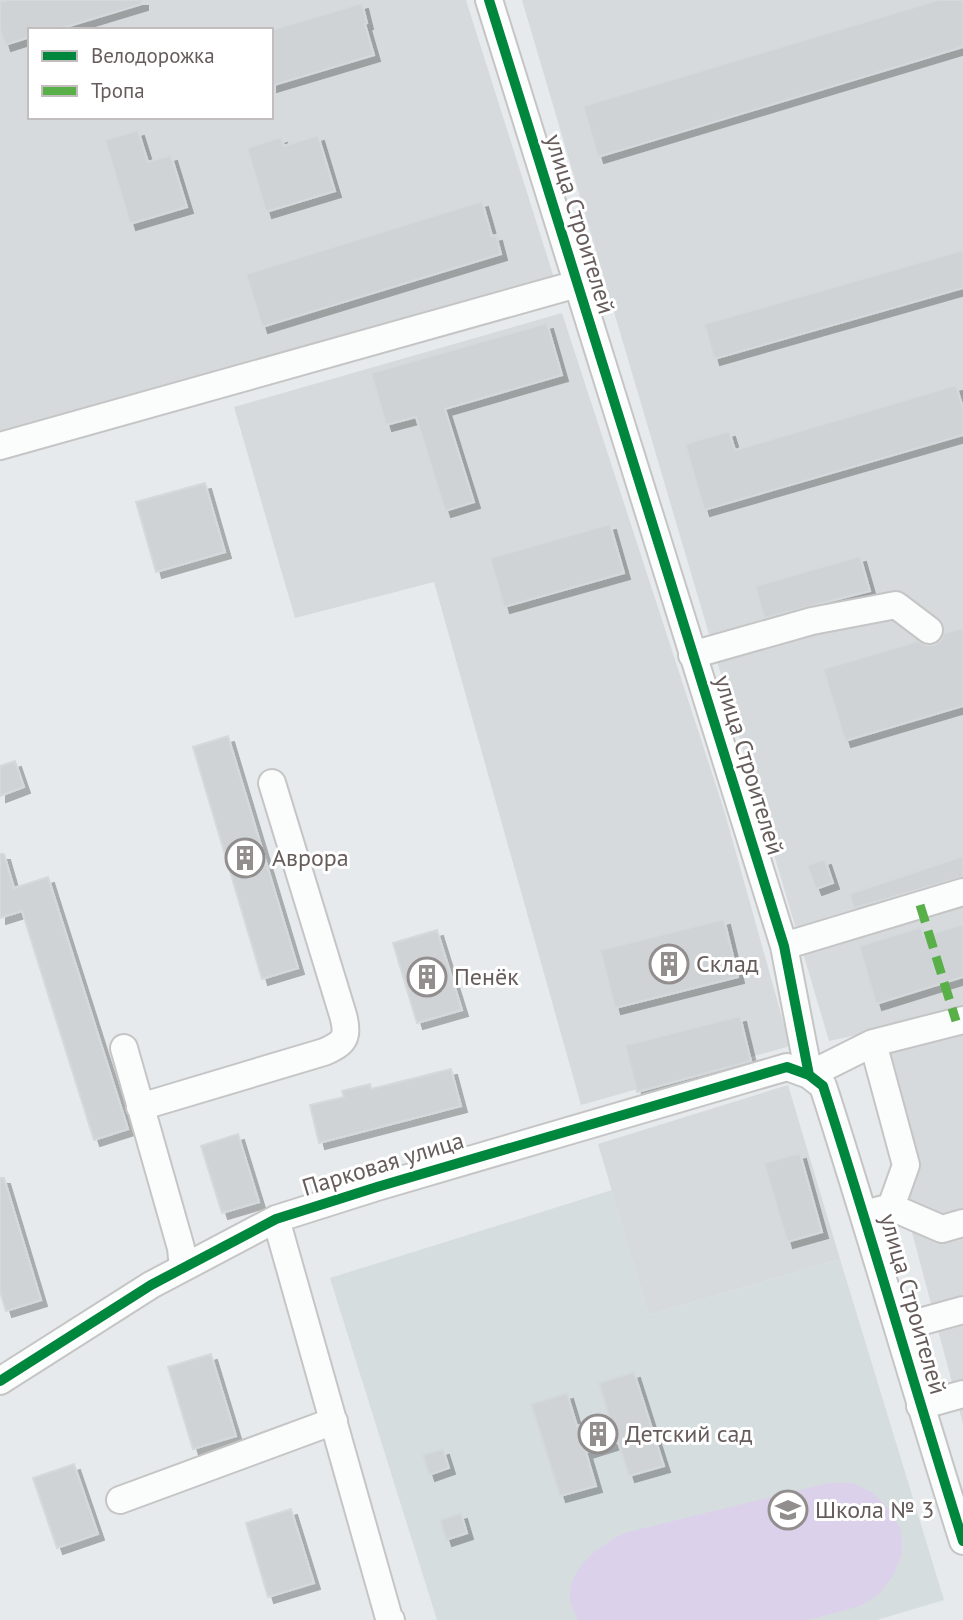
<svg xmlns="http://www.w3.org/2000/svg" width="963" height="1620" font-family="'PT Sans',sans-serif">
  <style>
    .industrial { fill: #d6dadc; fill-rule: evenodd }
    .education { fill: #d5dddf }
    .green { fill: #dcd1ea }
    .building { fill: #d0d3d5; stroke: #d4dadc; stroke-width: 2; filter: url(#shadow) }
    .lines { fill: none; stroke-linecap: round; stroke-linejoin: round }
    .minor-casing { stroke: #c6c5c6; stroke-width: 30 }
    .minor { stroke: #fbfcfc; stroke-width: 26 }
    .quiet { stroke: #59b049; stroke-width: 9; stroke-dasharray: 18 9; stroke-linecap: butt }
    .cycleway-casing { stroke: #fff; stroke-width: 15 }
    .cycleway { stroke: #00873e; stroke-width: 10 }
    .labels { text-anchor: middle; stroke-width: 6; stroke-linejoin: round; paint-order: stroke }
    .street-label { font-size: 24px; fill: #655c5b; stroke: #fff }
    .poi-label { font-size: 24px; fill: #655c5b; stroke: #fff; text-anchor: start }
  </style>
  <defs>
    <filter id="shadow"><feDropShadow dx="6" dy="6" stdDeviation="0" flood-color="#0004"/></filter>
  </defs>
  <rect width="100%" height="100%" fill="#e6eaec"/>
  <!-- industrial -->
  <path class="industrial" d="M0,0H466L555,281L0,436ZM30,30H271V117H30Z
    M522,0H963V1012L829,1041Z
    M562,313L724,810L790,1046L581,1105L434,582L295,618L234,407Z
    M963,1033V1424L867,1063L885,1052Z
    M788,1085L840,1259L649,1315L598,1144Z"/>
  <!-- education -->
  <path class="education" d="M612,1190L649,1315L840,1259L944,1600L877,1620H437L330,1278Z"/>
  <!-- green -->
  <path class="green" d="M829,1483H853L873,1493L889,1509L901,1530L902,1554L893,1576L879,1594L860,1606L808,1620H578C575,1614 571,1606 570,1599C568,1567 600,1546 624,1533Z"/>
  <!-- building -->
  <path class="building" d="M8,0H142V4L56,30H30V37L5,45L0,29V2Z
    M938,0H963V47L598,157L583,106Z
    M362,3L367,23L365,24L374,55L271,86V30Z
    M138,130L148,162L171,155L187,207L130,224L105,140Z
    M318,135L335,191L266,212L247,148L281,137L284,146Z
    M482,201L492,236L496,235L501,254L262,327L246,274Z
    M963,250V288L714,359L704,324Z
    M547,323L562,375L445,409L474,502L445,511L416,417L386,425L371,373Z
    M956,385L963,408V435L704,510L685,444L729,431L735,450Z
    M205,483L225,552L156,572L136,502Z
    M610,524L624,573L504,607L490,558Z
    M860,556L870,591L764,618L755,586Z
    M963,628V706L845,741L823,669L918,641L926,645H934L941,640L944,633Z
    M228,736L298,968L262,979L193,747Z
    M15,761L24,787L0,796V766Z
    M0,854H4L14,888L48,877L128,1129L94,1140L22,911L0,918Z
    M963,856V877L854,908L849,894Z
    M825,859L833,883L816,889L807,865Z
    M724,919L738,977L615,1008L600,950Z
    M963,924V977L876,1004L859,946L921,927L924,936Z
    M437,930L462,1010L417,1023L393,943Z
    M740,1016L751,1061L637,1092L625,1045Z
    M451,1069L461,1106L319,1143L310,1105L344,1097L342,1091L370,1084L371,1089Z
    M238,1134L259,1202L222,1213L201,1146Z
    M800,1153L822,1232L787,1242L764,1163Z
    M0,1178H4L41,1300L6,1311L0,1292Z
    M211,1354L236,1436L193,1449L168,1367Z
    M634,1372L664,1466L629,1476L618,1442L586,1452L596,1486L560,1496L531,1404L567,1393L577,1426L609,1417L599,1383Z
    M443,1449L449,1468L429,1475L423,1455Z
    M74,1464L98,1534L57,1548L33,1478Z
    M291,1509L314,1583L268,1597L246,1523Z
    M461,1513L467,1533L446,1540L440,1520Z"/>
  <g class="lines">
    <defs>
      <path id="minor" d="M489,0L784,946L809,1075
        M0,446L577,284
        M692,655L812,621L896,605L929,630
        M784,946L963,892
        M124,1048L181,1248L183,1268
        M809,1075L873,1043L963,1020
        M140,1107L324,1052C345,1043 349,1037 343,1015L272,783
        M891,1207L942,1229L963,1223
        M864,1214L891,1207L906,1165L873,1043
        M276,1219L389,1618L391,1620
        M898,1328L963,1310
        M0,1381L151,1285L276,1219L377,1187L787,1067L809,1075L823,1086C872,1237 915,1390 963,1541
        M920,1406L963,1394
        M120,1500L334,1421"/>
    </defs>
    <!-- minor casing -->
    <use href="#minor" class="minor-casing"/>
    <!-- minor -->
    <use href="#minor" class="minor"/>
    <!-- quiet -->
    <path class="quiet" d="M920,905L956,1021"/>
    <defs>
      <path id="cycleway" d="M489,0L784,946L809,1075
        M0,1381L151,1285L276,1219L377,1187L787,1067L809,1075L823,1086C872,1237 915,1390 963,1541"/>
    </defs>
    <!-- cycleway casing -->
    <use href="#cycleway" class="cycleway-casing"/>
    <!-- cycleway -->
    <use href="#cycleway" class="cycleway"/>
  </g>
  <!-- icons -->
  <defs>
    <symbol id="building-ring" viewBox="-11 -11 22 22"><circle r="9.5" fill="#fff" stroke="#928e8e" stroke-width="1.5"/><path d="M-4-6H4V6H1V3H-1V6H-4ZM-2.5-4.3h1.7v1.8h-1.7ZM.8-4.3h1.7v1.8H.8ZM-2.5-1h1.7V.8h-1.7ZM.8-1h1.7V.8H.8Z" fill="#928e8e"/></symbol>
    <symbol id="school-ring" viewBox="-11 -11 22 22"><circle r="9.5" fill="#fff" stroke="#928e8e" stroke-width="1.5"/><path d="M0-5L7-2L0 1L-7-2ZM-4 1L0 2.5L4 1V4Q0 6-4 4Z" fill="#928e8e"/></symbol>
  </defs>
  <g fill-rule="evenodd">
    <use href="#building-ring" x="223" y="836" width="44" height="44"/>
    <use href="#building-ring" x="647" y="942" width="44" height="44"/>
    <use href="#building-ring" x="405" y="955" width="44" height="44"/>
    <use href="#building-ring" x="576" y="1412" width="44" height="44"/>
    <use href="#school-ring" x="766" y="1488" width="44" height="44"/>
  </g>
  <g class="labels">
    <!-- street labels -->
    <g class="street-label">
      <text transform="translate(580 224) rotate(73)" y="8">улица Строителей</text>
      <text transform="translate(749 765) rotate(73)" y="8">улица Строителей</text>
      <text transform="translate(383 1164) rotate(-17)" y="8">Парковая улица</text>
      <text transform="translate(913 1304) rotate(74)" y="8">улица Строителей</text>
    </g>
    <!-- poi labels -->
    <g class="poi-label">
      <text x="272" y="866">Аврора</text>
      <text x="696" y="972">Склад</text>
      <text x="454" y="985">Пенёк</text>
      <text x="625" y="1442">Детский сад</text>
      <text x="815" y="1518">Школа № 3</text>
    </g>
  </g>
  <!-- legend -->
  <rect x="28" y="28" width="245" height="91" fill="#ffffff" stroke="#c1bebd" stroke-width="2"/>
  <rect x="42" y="51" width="35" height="10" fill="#00873e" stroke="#c1bebd" stroke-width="2"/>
  <text x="91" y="63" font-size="21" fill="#655c5b">Велодорожка</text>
  <rect x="42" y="86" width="35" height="10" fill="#59b049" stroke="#c1bebd" stroke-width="2"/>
  <text x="91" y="98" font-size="21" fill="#655c5b">Тропа</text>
</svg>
